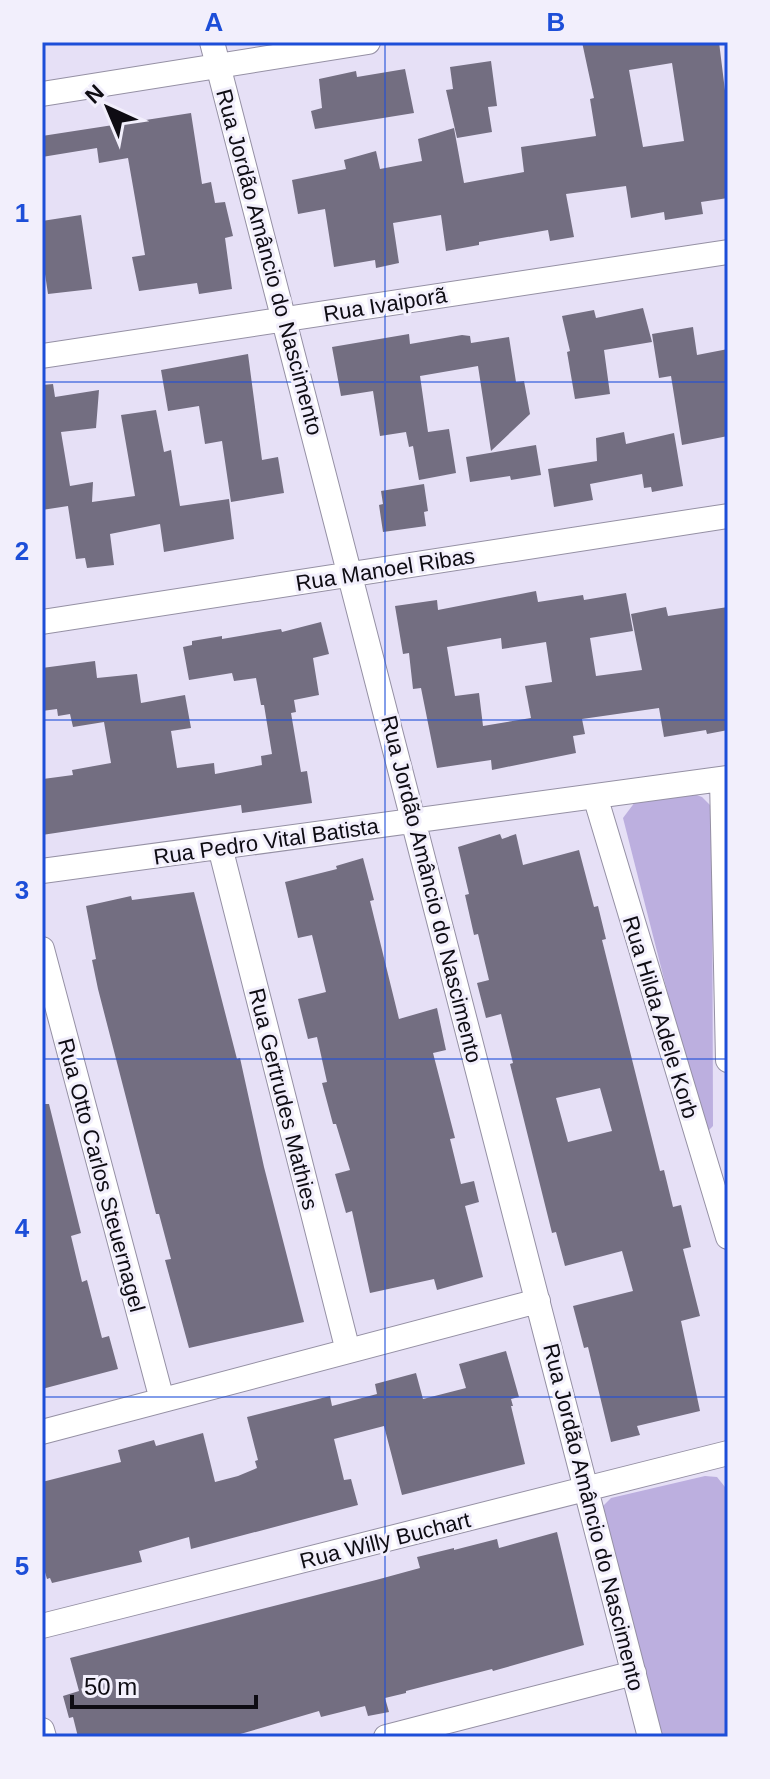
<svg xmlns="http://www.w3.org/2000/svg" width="770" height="1779" font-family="Arial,sans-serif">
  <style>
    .green { fill: #bcafdf }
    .building { fill: #736e81; fill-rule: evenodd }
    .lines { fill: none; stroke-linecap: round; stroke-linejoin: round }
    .minor-casing { stroke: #9590a4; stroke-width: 26 }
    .minor { stroke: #fff; stroke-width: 24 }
    .grid { fill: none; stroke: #1d4ed8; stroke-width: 2; stroke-opacity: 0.55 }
    .labels { text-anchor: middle; stroke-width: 6; stroke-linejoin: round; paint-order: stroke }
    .street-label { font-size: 22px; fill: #0e0c13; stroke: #f2effc }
    .neatline { fill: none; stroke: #1d4ed8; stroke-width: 3 }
    .grid-label { font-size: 26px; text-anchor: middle; font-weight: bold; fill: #1d4ed8 }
  </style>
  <rect width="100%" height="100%" fill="#e6e0f6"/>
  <!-- green -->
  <path class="green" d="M689,792L702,797L712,807L713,1126L708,1131L702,1128L623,818L635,802Z
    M705,1476L717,1477L725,1487L728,1737H658L602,1507L611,1498Z"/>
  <!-- building -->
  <path class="building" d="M582,42H719L728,115V198L701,202L703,214L665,220L664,212L631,218L626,186L566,194L574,237L550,241L548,230L479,242V245L446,251L441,215L393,223L399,263L376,268L375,260L334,267L325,209L298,214L292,180L346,169L344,160L376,151L380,169L422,161L418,139L454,128L464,183L524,172L521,147L596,136L590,99L594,98ZM672,63L684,141L643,147L629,70Z
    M491,61L497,106L488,107L492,132L457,138L446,90L453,89L450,67Z
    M405,69L414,113L315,129L311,111L322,108L319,79L356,71L357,77Z
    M191,113L202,184L211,182L215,203L225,202L233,236L225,238L232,289L199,294L197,283L139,291L132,257L145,255L128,158L99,163L97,148L42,157V136Z
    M81,215L92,289L48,294L42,254V221Z
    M643,308L652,342L604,350L610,394L575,399L567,352L570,351L562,316L594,310L596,318Z
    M693,327L697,355L728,349V436L682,445L671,376L659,378L652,334Z
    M409,334L410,344L462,335L470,336L471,343L509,337L516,382L524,381L530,414L491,451L478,366L420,376L428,432L449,429L456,473L419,480L413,446L409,447L406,432L380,436L373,391L341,396L332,347Z
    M248,354L262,460L278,457L284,493L231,502L222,441L205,444L199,406L168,411L161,370Z
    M53,384L55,397L99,390L96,428L61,432L70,486L93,482L92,502L135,496L121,415L156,410L164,452L171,450L180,506L229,499L234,539L164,552L160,524L110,534L114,565L87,568L85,558L76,559L68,506L42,510V385Z
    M624,432L626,444L674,433L683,486L652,492L651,487L644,488L642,474L590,484L593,500L554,507L548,469L597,461L596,438Z
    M536,445L541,475L511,480L510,476L470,482L466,457Z
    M424,484L428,511L424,512L426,526L383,532L379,505L383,504L381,491Z
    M536,591L538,602L583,595L584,600L626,593L633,631L590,638L596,676L642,670L631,614L666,607L668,616L728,607V730L707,734L706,730L664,737L659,708L582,719L585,734L573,736L576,753L492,770L491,760L437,768L421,688L413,689L409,653L403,654L395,606L437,600L438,610ZM501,638L502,649L546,642L552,682L525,686L531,718L483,726L479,693L455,696L447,647Z
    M321,622L329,654L313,658L319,695L294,700L296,712L291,713L301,772L307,771L312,803L242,813L241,805L42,835L43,779L73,775L72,770L111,763L104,722L73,727L70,714L58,716L57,709L42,711V668L95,661L97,678L137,674L141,703L185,695L191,728L171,731L177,768L214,763L215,774L262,765L261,756L272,754L264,705H261L256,678L234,681L232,673L189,680L183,647L192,645V641L222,636V639L281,629L282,632Z
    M500,834L502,839L516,834L523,865L579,850L594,907L598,906L606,939L602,940L660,1171L664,1170L673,1207L681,1205L691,1247L683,1249L700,1316L681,1321L700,1411L637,1426L640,1435L611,1442L588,1347L584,1348L573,1306L633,1291L622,1251L565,1266L556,1232L552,1233L510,1064L513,1063L501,1014L486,1018L477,983L489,980L478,934L474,935L465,895L469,894L458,847ZM600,1088L612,1131L568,1142L556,1098Z
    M363,858L374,900L370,901L399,1019L437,1008L446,1050L433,1053L455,1138L450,1139L461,1184L474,1181L479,1202L465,1206L483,1277L437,1290L434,1279L370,1293L352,1211L346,1213L335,1174L350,1170L336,1124H333L322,1083L327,1082L317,1037L308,1039L298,999L326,992L312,935L298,938L285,882L337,869L336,866Z
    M194,892L237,1059L240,1058L264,1167L304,1322L189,1348L165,1260L171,1259L159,1214H156L98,989L92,960L96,959L86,906L131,896L132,900Z
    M42,1104H49L81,1233L71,1236L82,1282L87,1280L102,1338L109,1336L118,1369L42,1389Z
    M506,1351L519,1397L511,1399L513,1406H511L525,1464L402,1495L384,1426L334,1439L344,1480L351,1479L358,1505L191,1549L189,1537L139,1551L142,1562L52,1583L50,1578L47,1579L42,1562V1482L121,1462L118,1450L154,1440L156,1446L203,1433L215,1482L238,1476L257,1468L255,1461L258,1460L247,1417L330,1396L332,1406L377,1394L375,1384L416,1373L423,1399L466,1388L459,1364Z
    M557,1532L584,1645L493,1671L492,1669L406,1691V1693L385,1698L389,1712L368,1716L365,1706L321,1717L319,1711L230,1737H78L73,1717L69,1718L63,1696L79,1691L70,1658L376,1580L420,1568L417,1557L454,1548V1550L497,1539L499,1548Z"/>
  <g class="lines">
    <defs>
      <path id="minor" d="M212,42L650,1737
        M42,94L368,42
        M42,356L728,252
        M42,622L728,516
        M722,779L728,1060
        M595,796L728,1237
        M220,847L348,1351
        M42,871L728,778
        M42,949L162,1400
        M42,1432L538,1301
        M42,1626L728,1453
        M42,1730L44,1737
        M386,1737L634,1673"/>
    </defs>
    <!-- minor casing -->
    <use href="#minor" class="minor-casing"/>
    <!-- minor -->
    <use href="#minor" class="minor"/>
  </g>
  <!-- grid -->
  <path class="grid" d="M385,42V1737M42,382H728M42,720H728M42,1059H728M42,1397H728"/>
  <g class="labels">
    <!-- street labels -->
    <g class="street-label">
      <text transform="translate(270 262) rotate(75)" y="8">Rua Jordão Amâncio do Nascimento</text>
      <text transform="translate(385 304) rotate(-9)" y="8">Rua Ivaiporã</text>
      <text transform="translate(385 569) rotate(-9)" y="8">Rua Manoel Ribas</text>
      <text transform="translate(266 841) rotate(-8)" y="8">Rua Pedro Vital Batista</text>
      <text transform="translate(432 889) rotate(76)" y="8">Rua Jordão Amâncio do Nascimento</text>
      <text transform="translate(661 1017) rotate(73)" y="8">Rua Hilda Adele Korb</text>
      <text transform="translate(284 1099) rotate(76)" y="8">Rua Gertrudes Mathies</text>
      <text transform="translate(102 1175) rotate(75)" y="8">Rua Otto Carlos Steuernagel</text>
      <text transform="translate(594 1517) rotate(76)" y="8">Rua Jordão Amâncio do Nascimento</text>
      <text transform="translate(385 1540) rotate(-14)" y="8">Rua Willy Buchart</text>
    </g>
  </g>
  <!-- border -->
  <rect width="770" height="1779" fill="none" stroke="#f2effc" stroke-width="88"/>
  <!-- north arrow -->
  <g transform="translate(108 108) rotate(316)" stroke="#f2effc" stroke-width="6" paint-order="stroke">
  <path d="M0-6L14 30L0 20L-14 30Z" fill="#0e0c13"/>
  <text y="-12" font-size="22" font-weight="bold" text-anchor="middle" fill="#0e0c13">N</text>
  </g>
  <!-- scale -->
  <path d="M72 1695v12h184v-12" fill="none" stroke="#0e0c13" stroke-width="4"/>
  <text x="84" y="1695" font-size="24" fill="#0e0c13" stroke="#f2effc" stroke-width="6" paint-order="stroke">50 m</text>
  <rect x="44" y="44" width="682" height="1691" class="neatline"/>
  <g class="grid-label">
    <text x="214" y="31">A</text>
    <text x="556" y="31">B</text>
    <text x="22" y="222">1</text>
    <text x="22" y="560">2</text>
    <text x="22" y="899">3</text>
    <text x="22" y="1237">4</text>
    <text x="22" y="1575">5</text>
  </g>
</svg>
